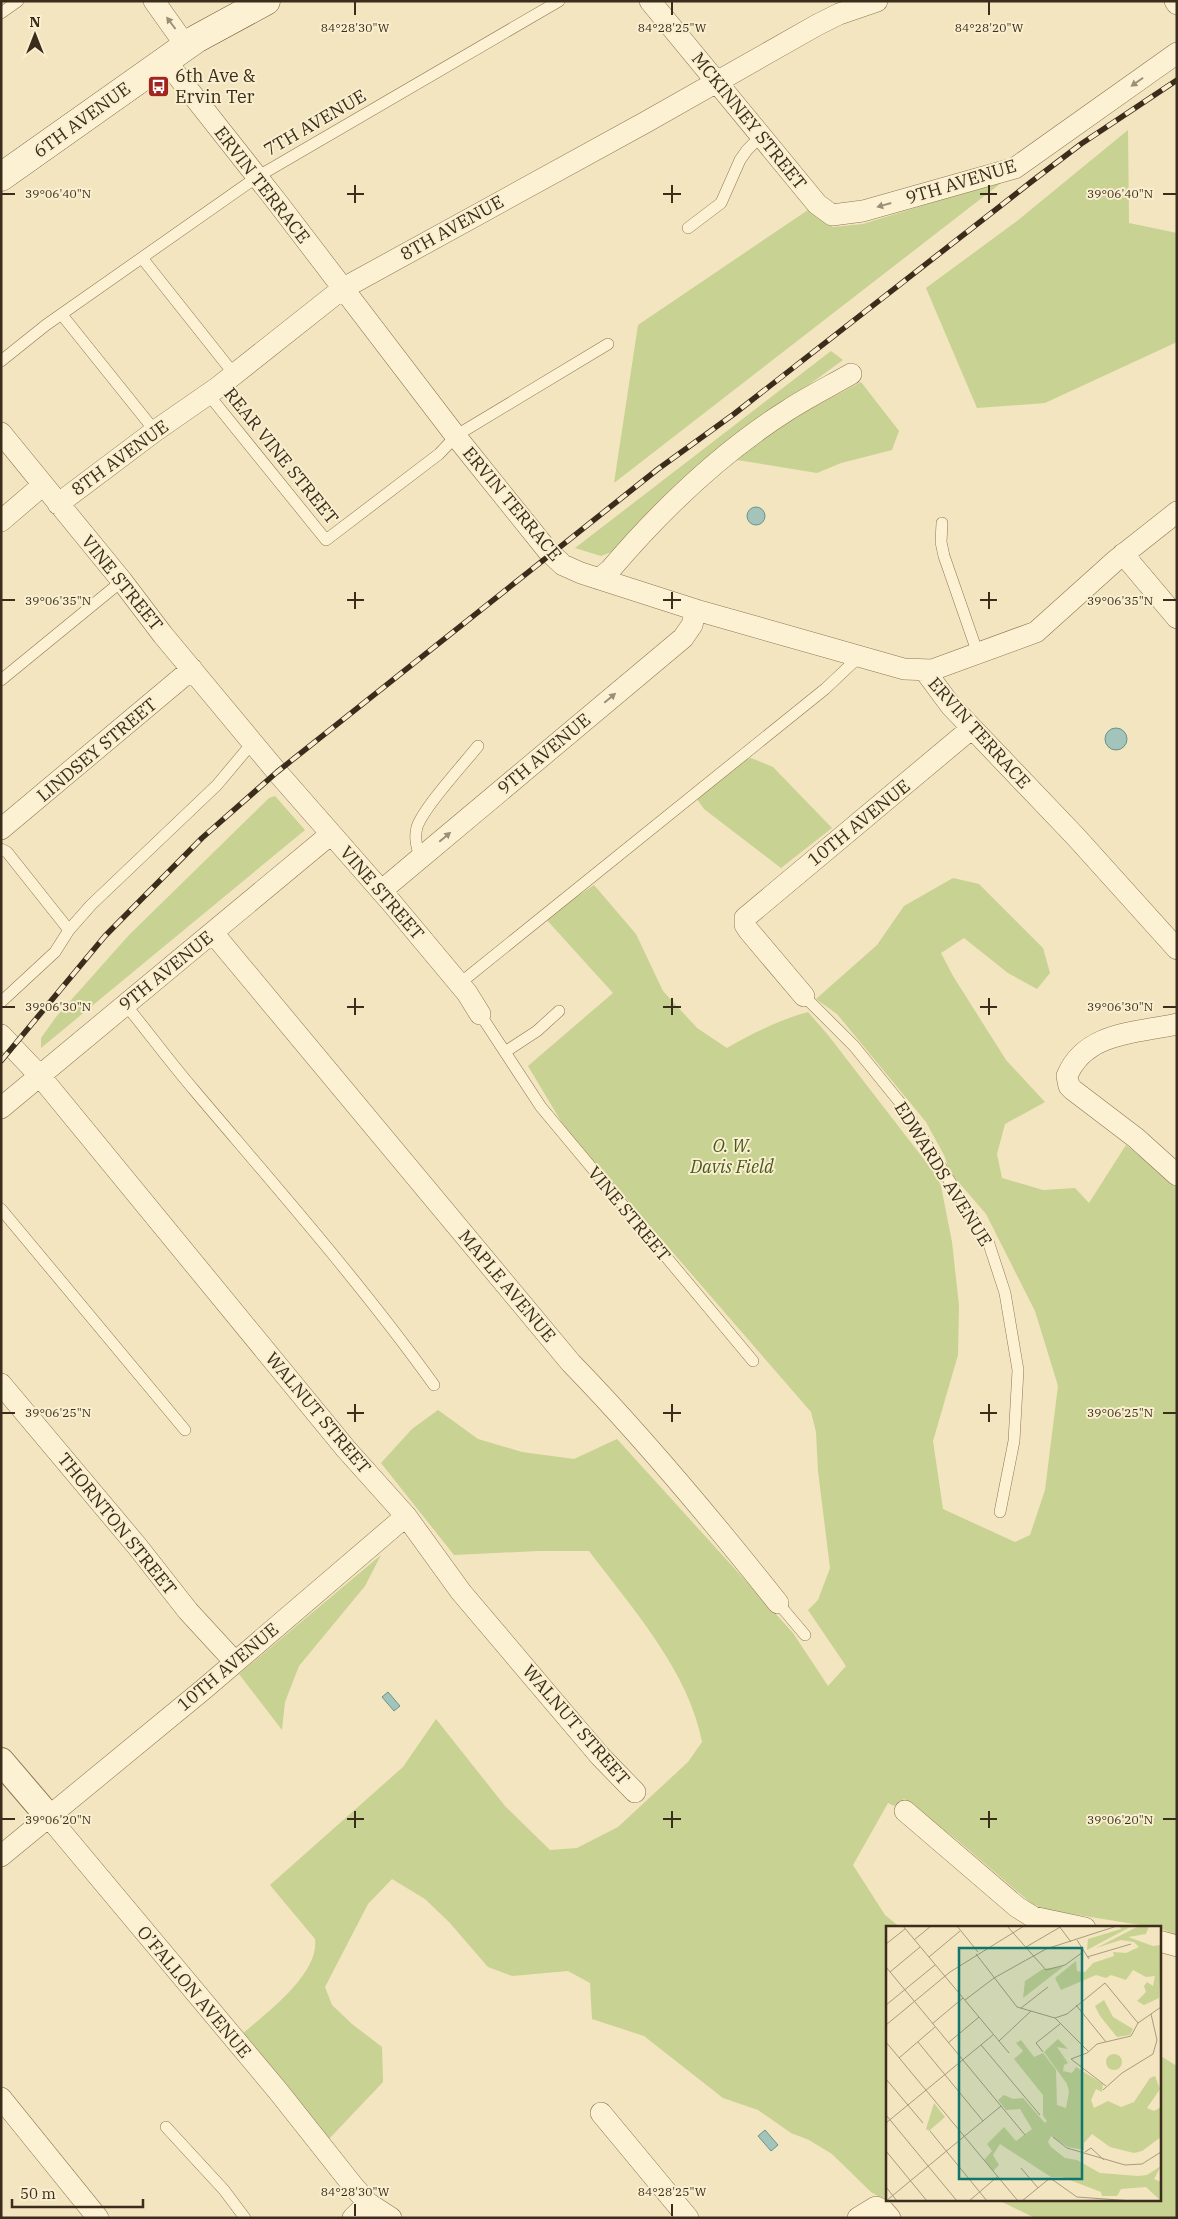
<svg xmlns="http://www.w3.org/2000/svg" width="1178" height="2219" font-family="'IBM Plex Serif',serif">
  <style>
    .green { fill: #c8d292 }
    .water { fill: #a2c4bb; stroke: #68938a }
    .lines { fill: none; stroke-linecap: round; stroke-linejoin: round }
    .service-casing { stroke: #8d7555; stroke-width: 12 }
    .minor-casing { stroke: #8d7555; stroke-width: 22 }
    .tertiary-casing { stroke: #8d7555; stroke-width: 28 }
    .secondary-casing { stroke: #6f5638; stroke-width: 29 }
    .service { stroke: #fcf2d3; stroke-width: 11 }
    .minor { stroke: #fcf2d3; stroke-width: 21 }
    .tertiary { stroke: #fcf2d3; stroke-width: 26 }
    .secondary { stroke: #fcf2d3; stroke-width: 28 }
    .rail-casing { stroke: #3b2c1b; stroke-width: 5.5 }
    .rail { stroke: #f9efcf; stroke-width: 4; stroke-dasharray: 11; stroke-linecap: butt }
    .oneway { fill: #9c8f77 }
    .ticks { fill: none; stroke: #3b2c1b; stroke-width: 2 }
    .labels { text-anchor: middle; stroke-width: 4; stroke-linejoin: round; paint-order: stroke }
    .poi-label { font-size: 18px; fill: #3b2c1b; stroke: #f9efcf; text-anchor: start }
    .street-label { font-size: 18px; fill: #3b2c1b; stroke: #f9efcf }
    .park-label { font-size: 18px; font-style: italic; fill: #495a20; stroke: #f9efcf }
    .inset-road { fill: none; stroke: #a99b7d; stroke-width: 1 }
    .view { fill: #0f766e; fill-opacity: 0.15; stroke: #0f766e; stroke-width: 2.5 }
    .inset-edge { fill: none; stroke: #3b2c1b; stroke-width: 2.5 }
    .ticks-label { font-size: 12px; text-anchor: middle; fill: #3b2c1b; stroke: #f9efcf; stroke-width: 4; stroke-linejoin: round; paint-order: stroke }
  </style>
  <rect width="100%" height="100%" fill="#f2e5bf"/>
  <!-- green -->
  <path class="green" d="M1128,130L1129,223L1177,233V342L1045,403L977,408L926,288L1017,221Z
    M1005,180L614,483L638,325L808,210L833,227L863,224Z
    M831,351L843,360L704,461L617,550L601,556L575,548Z
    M861,382L899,431L892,450L841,463L817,473L731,459L773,429Z
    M751,758L773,767L832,828L781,868L704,809L697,799L741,761Z
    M275,796L305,830L41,1048V1038L56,1017L129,935L269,798Z
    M953,878L979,884L1043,948L1050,973L1037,989L1008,973L964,938L941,953L953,976L1006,1060L1045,1102L1005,1124L997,1154L1002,1178L1043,1190L1075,1188L1089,1203L1126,1145L1177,1187V1935L1159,1928L1047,1910L1032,1904L957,1840L904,1799L894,1806L888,1803L853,1865L885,1915L901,1928H887L886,2201L871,2192L832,2154L809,2140L791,2133L758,2110L723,2098L644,2036L592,2019L590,1983L568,1971L512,1976L488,1967L449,1922L425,1899L392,1879L368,1904L325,1987L332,2005L352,2024L382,2047L383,2082L328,2140L241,2035C265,2014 320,1974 315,1939L270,1885L403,1767L436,1719L505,1806L550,1850L577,1848L618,1827L688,1762L702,1742C689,1671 631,1607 589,1551H538L454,1555L381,1463L412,1429L438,1410L478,1439L522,1452L574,1459L617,1439L793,1633L828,1686L846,1666L808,1610L818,1600L830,1568L818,1471L816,1432L811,1412L565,1128L528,1066L613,993L545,918L594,885L636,934L663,991L697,1028L727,1048C753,1033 779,1020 808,1012L828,1035L936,1175L941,1186L952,1242L959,1305L958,1355L933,1441L943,1509L1015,1542L1030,1535L1045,1490L1058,1386L1035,1311L986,1214L949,1171L945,1157L926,1122L837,1014L816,999L877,945L904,906Z
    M381,1555L365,1586L299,1666L285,1702L282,1730L239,1674Z
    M1159,2055L1177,2066V2218H1035L998,2200H1159Z"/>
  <!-- water -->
  <path class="water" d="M747 516a9 9 0 1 1 18 0a9 9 0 1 1-18 0Z
    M1105 739a11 11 0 1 1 22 0a11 11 0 1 1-22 0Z
    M388,1692L400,1706L394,1711L382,1697Z
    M765,2130L778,2145L771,2151L758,2136Z"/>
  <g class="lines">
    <defs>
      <path id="service" d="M1,13L18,1
        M688,228L721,203L740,160L747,150L761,136
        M142,258L234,374
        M62,315L155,431
        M1,361L46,325L257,177L559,1
        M208,394L326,540L439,454L457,435L608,344
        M942,523L941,542L944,556L978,654
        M1,680L122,581
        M1,849L7,852L69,930
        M420,858C417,847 414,838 417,827C424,807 463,765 478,746
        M459,984L825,689L860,656
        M804,996L854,1046L902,1105L989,1244L1005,1293L1018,1370L1014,1441L1000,1512
        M1,1002L55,952L69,930L91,905L217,785L253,742
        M125,1004C148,1032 170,1062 194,1090C276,1187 360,1282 434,1385
        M480,1014L541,1107L753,1361
        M505,1052L537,1031L559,1011
        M1,1209L185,1430
        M778,1603L805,1635
        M166,2127L224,2190L245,2218"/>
      <path id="minor" d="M154,1L186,46
        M650,1L817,204L832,215L863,211L1015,168L1177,53
        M1175,1L1177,4
        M165,60L277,202L458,439L548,551L563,565L581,573L696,610L904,669L932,670L1036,632L1115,561L1177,512
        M1,433L122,581L163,635L277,772L391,902L467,993L480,1014
        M58,504L155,431L217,388L342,289L646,122L817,25L839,14L877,1
        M1,521L43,485
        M1123,554L1177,618
        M599,579L610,570C662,509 720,453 788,410C808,397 830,386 851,374
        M925,671L951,706L1076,837L1177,949
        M1,829L192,669
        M381,891L683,638L692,625L696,610
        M213,933L571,1363C645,1439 712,1520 778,1603
        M804,996L749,931L745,925V918L972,728
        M1177,1024C1136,1033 1085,1032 1067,1076L1069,1086L1073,1090L1136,1138L1177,1175
        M1,1035L40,1076L346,1449L406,1516L461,1592L600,1756L635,1792
        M1,1108L331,834
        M1,1384L137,1546L188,1611L234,1661
        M905,1811L1017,1907L1033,1917L1085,1928
        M48,1816L278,2091L354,2187L368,2203L391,2218
        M1,1856L204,1689L406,1516
        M1159,1941L1177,1946
        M1,2098L98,2218
        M601,2113L688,2218
        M353,2218L368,2203
        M858,2218L876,2207L884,2211L890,2218"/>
      <path id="tertiary" d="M1,1761L48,1816"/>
      <path id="secondary" d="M1,177L196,39L266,1"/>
    </defs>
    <!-- service casing -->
    <use href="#service" class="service-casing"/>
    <!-- minor casing -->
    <use href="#minor" class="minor-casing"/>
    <!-- tertiary casing -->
    <use href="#tertiary" class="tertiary-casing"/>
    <!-- secondary casing -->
    <use href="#secondary" class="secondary-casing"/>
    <!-- service -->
    <use href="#service" class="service"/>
    <!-- minor -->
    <use href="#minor" class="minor"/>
    <!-- tertiary -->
    <use href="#tertiary" class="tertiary"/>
    <!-- secondary -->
    <use href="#secondary" class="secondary"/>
    <defs>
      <path id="rail" d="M1,1061L105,936L202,838L277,772L658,469L734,414L1031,182L1081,144L1177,80"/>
    </defs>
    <!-- rail casing -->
    <use href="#rail" class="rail-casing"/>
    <!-- rail -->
    <use href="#rail" class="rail"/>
  </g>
  <!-- one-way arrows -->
  <defs><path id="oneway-solid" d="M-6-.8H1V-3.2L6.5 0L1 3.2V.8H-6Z" transform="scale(1.25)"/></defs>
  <g class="oneway">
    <use href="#oneway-solid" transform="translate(171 23) rotate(-127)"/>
    <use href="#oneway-solid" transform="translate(1137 82) rotate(145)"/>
    <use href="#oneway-solid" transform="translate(884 205) rotate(164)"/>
    <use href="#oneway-solid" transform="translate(610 698) rotate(-40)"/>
    <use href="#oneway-solid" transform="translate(445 837) rotate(-40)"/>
  </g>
  <!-- ticks -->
  <path class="ticks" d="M355,2V15M672,2V15M989,2V15M355,185V203M672,185V203M989,185V203M2,194H15M347,194H364M663,194H681M980,194H997M1163,194H1176M355,592V609M672,592V609M989,592V609M2,600H15M347,600H364M663,600H681M980,600H997M1163,600H1176M355,998V1015M672,998V1015M989,998V1015M2,1007H15M347,1007H364M663,1007H681M980,1007H997M1163,1007H1176M355,1404V1422M672,1404V1422M989,1404V1422M2,1413H15M347,1413H364M663,1413H681M980,1413H997M1163,1413H1176M355,1811V1828M672,1811V1828M989,1811V1828M2,1819H15M347,1819H364M663,1819H681M980,1819H997M1163,1819H1176M355,2204V2216M672,2204V2216"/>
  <!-- icons -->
  <defs>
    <symbol id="bus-square" viewBox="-11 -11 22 22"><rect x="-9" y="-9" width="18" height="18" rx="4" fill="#a3231f" stroke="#f9efcf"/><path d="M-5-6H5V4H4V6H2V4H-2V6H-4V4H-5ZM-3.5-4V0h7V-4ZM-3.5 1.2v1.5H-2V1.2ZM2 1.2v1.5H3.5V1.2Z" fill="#fff"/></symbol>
  </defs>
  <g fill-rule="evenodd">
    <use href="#bus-square" x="146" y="74" width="25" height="25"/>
  </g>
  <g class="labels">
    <!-- poi labels -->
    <g class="poi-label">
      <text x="175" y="82">6th Ave &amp;<tspan x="175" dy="21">Ervin Ter</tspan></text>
    </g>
    <!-- street labels -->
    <g class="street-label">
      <text transform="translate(82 120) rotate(-36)" y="6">6TH AVENUE</text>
      <text transform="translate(749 121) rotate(51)" y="6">MCKINNEY STREET</text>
      <text transform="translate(315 123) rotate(-30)" y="6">7TH AVENUE</text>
      <text transform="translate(961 182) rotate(-17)" y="6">9TH AVENUE</text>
      <text transform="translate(262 185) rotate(52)" y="6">ERVIN TERRACE</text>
      <text transform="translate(452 228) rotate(-29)" y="6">8TH AVENUE</text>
      <text transform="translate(281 456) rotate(51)" y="6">REAR VINE STREET</text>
      <text transform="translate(120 458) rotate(-36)" y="6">8TH AVENUE</text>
      <text transform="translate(512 504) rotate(50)" y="6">ERVIN TERRACE</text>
      <text transform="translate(122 583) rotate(51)" y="6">VINE STREET</text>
      <text transform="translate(979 733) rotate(48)" y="6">ERVIN TERRACE</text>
      <text transform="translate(97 750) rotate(-40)" y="6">LINDSEY STREET</text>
      <text transform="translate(544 754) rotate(-40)" y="6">9TH AVENUE</text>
      <text transform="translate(859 823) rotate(-39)" y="6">10TH AVENUE</text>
      <text transform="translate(382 893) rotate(49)" y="6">VINE STREET</text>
      <text transform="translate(166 971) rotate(-39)" y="6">9TH AVENUE</text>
      <text transform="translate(943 1174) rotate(58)" y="6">EDWARDS AVENUE</text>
      <text transform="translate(629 1214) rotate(50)" y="6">VINE STREET</text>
      <text transform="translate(507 1286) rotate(50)" y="6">MAPLE AVENUE</text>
      <text transform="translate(318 1413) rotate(50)" y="6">WALNUT STREET</text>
      <text transform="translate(117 1524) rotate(51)" y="6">THORNTON STREET</text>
      <text transform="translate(228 1667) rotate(-40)" y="6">10TH AVENUE</text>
      <text transform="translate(576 1725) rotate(49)" y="6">WALNUT STREET</text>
      <text transform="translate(194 1992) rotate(50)" y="6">O’FALLON AVENUE</text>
    </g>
    <!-- park labels -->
    <g class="park-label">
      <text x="732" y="1152">O. W.<tspan x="732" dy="21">Davis Field</tspan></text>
    </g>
  </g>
  <!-- overview -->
  <g transform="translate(886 1926)">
    <rect width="275" height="275" fill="#f2e5bf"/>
    <path d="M234,0H246L201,24L202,13L235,3ZM253,0H263L260,8L242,11L267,20L275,19L273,72L258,79L251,75L260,66L258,60L261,56L267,60L269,50L260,51L247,44L240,54L225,49L220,52L210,49L175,64L169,52L190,35L191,45L199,46L207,37L228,30L227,26L240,27L253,21L248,16L235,14L210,22ZM178,40L137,72L139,55L157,43ZM218,74L227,91L247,103L244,109L231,111L214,90L209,80ZM172,113L182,123L171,121L182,137L178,139L177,145L186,147L190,141L217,158L216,166L210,163L205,174L208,182L222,175L235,181L248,176L264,152L269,150L274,163L261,182L268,185L275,181V211L256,225L248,227L224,221L206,208L198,217V224L182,221L165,210L162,216L165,221L179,232L191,234L214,247L252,250L261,249L275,240L268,253L275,256V275L260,261L235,263L231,270H216L215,266L176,251H165L114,218L107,229L113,239L107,245L98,234L106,225L101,218L118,201L130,215L146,203L134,183L120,184L112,174L118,169L127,173L137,172L159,197L161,195L157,190V169L128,133L137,125L130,117L135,114L148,131L157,127L170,144L171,179L180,182L183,166L181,158L158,126ZM220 136a8 8 0 1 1 16 0a8 8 0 1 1-16 0ZM48,177L59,191L43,205L40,203Z" fill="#c8d292"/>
    <path class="inset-road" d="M17,0L123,127M71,0L92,26M121,0L160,44L179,39L197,26M173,0L185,16M28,14L45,0M191,14L203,33M0,18L19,3M140,21L176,0M90,28L131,81L169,92L203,126M43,31L74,5M201,31L245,18M0,41L139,209M4,46L34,21M79,74L108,52L160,23L231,0M0,79L49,39M190,79L220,116M135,82L162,61M265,88L271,114L267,128M169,92L181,88L219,57L252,97M46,98L77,72M0,99L64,46L138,0M113,115L145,85M0,116L132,275M32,116L97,195M62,117L93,91M95,119L154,189M157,126L150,117L174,98M13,132L49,101M0,153L37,197M220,160L185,133L201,127L211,118L245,110L252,97L275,81M217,164L236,147L267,128M0,189L71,275M0,197L107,109M44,205L101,275M167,211L181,222L239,239L256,238L275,226M0,225L41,275M199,226L205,222L218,234M135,242L152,262M0,261L11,275M0,275L115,180M83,275L111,251M136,275L164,252L191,271L247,275"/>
    <path class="view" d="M73,22H196V253H73Z"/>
    <rect width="275" height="275" class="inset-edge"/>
  </g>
  <g class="ticks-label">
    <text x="355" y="32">84°28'30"W</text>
    <text x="672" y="32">84°28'25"W</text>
    <text x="989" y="32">84°28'20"W</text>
    <text x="58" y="198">39°06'40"N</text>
    <text x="1120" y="198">39°06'40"N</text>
    <text x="58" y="605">39°06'35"N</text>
    <text x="1120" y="605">39°06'35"N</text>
    <text x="58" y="1011">39°06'30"N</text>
    <text x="1120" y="1011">39°06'30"N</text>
    <text x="58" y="1417">39°06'25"N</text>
    <text x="1120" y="1417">39°06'25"N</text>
    <text x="58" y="1824">39°06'20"N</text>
    <text x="1120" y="1824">39°06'20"N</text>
    <text x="355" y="2196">84°28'30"W</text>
    <text x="672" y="2196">84°28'25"W</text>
  </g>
  <!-- border -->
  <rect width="1178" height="2219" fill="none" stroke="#3b2c1b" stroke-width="5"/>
  <!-- north arrow -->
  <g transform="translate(35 35)" stroke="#f9efcf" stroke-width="4" paint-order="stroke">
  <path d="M0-4L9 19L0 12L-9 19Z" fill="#3b2c1b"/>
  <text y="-8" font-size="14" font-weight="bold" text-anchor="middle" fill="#3b2c1b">N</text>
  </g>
  <!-- scale -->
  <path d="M12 2199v8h131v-8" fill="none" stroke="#3b2c1b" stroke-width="2.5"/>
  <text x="20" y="2199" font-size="15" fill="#3b2c1b" stroke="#f9efcf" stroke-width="4" paint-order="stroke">50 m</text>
</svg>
